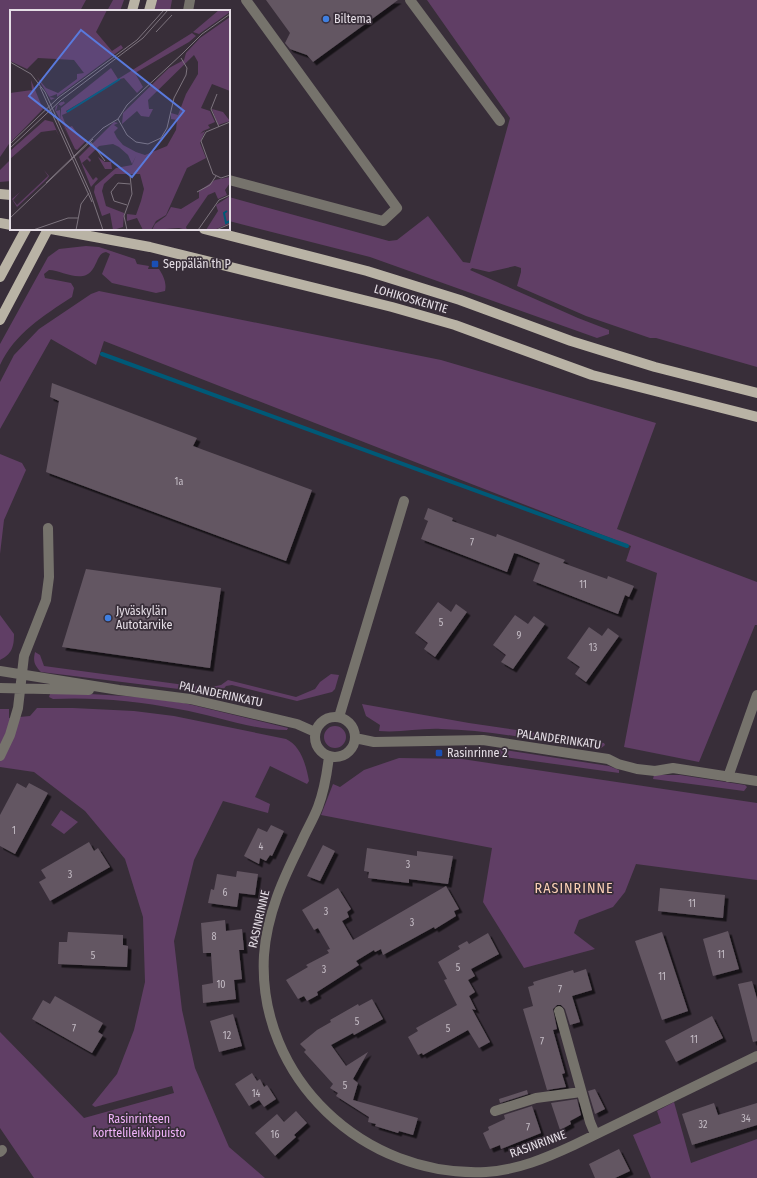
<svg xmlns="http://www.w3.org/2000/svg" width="757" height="1178" font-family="'Fira Sans Condensed',sans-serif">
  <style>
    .green { fill: #603e65 }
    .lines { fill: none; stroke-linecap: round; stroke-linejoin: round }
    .stream { stroke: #005977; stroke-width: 4 }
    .building { fill: #635662; filter: url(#shadow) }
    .minor { stroke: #76736c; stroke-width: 10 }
    .major { stroke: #b9b3a5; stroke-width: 10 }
    .shop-dot { fill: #3f7fe0; stroke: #382e39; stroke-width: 1.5 }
    .transit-dot { fill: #1a4fb4; stroke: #382e39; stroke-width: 1.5 }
    .labels { text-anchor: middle; stroke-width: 3.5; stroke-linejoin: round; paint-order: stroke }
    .number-label { font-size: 10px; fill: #c4bcc5 }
    .poi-label { font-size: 12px; fill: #e5dee6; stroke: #382e39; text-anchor: start }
    .street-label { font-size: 12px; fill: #e5dee6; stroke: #382e39 }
    .park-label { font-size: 12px; fill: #f1b3fa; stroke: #382e39 }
    .quarter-label { font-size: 14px; letter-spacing: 1px; fill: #fbd0b6; stroke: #382e39 }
    .inset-river { fill: none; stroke: #005977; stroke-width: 2 }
    .inset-road { fill: none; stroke: #7d747e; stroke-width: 1 }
    .view { fill: #5979dc; fill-opacity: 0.15; stroke: #5979dc; stroke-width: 2 }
    .inset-edge { fill: none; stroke: #e5dee6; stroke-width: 2 }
  </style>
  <defs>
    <filter id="shadow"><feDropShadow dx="3.5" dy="3.5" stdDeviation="0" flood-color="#0009"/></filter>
  </defs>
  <rect width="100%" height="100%" fill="#382e39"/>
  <!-- green -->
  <path class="green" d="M0,0H86L80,11H11V141L0,157Z
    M113,0H124L120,11H107Z
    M157,0H172L170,11H154Z
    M427,0H757V367L656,338H650L586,316L517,286L521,272V268L515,266L489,272L472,268L470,270L578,318L609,330V334L597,338L370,257L229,221V197L389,241L397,240L428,216L463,262L470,263L510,118Z
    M11,159V181L0,182V170Z
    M86,246L99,247L135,259L137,264L149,266L148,269H159C163,275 167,283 165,291L156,293L112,283L102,274L110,254L106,252C95,253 98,273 83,276C71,278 59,270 49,270L44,274L45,278L71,283L74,288L72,297C43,316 15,333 0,365V344L48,257L59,249Z
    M99,291L441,360L656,423L617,529L757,582V625H755L699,762L624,747L657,573L626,561L631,546L104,341L96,365L51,339L0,429V382L14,355L39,329L91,294Z
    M0,454L22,463L26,470L4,520L0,554Z
    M0,615L14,634C14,647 12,654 0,660Z
    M35,652L40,655L44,666L207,688L221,685L228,680L296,697L315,689L320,682L331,674L339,675L335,689L332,692L297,701L232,685L226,686L222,691L203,692L41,672C34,665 33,661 35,652Z
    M56,692L141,697L184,703L288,728L287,730C250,730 214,715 178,709C137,701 94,697 53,699L49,697L50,694Z
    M362,704L469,723L604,743L605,745L599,750C549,742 491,730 441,729C420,728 400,733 379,731L380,725L366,716Z
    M37,708H73L134,711L174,716L286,739C301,746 306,765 309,781L307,784L270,766L255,797L270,804L268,813L223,801L194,860L174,941L182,1010L195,1068L229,1147L265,1178H34L0,1128V1032L84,1118L174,1093L172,1086L95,1107L92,1105L117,1074L134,1030L145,982L143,917L125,859L85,811L34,772L0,767V709H9V718L30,716Z
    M324 737a11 11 0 1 1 22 0a11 11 0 1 1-22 0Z
    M498,749L609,766L619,770V773L497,756Z
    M399,758L462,759L757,803V880L636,864L625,892L613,907L579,920L574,933L595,949L524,968L483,902L492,848L321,815L333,784L340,787L364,770Z
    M654,775H680L745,785L747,787L744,791L653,779Z
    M61,810L78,822L64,834L51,825Z
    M674,1102L691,1163L757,1139V1178H651L633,1135L661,1123L657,1111Z"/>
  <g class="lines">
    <!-- stream -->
    <path class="stream" d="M102,354L627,546"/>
  </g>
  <!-- building -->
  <path class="building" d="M266,0H398L313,62L307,55L290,49L285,43L290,33Z
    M52,383L197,438L193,446L312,490L286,561L46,472L59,401L50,397Z
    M428,508L453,518L452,521L496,537L497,534L565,560L563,563L607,579L608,576L634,586L629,597L625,595L618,614L533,581L540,563L518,554L514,553L507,572L421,539L428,521L424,519Z
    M86,569L221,588L210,668L62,647Z
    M438,602L451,612L456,604L467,612L435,657L424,649L428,643L415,633Z
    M515,615L528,624L534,616L545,624L513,669L501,662L506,655L493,645Z
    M589,627L602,636L608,628L619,636L586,682L575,674L580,667L567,658Z
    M17,783L26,788L29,783L48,793L15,854L0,846V815Z
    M271,825L284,831L272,856L270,855L266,861L260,858L259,864L244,856L258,828L267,832Z
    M89,842L94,851L98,848L110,867L50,901L39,882L46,878L41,870Z
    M323,845L335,851L320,881L307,876Z
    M367,848L417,856V851L453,856L448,884L409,879V883L368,878L369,872L364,871Z
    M237,871L258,874L255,895L239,893L237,907L208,903L211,889L214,890L217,874L236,877Z
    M446,886L459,909L454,911L456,916L435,929L434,927L383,955L381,949L375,952L374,950L356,961L359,965L317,992L318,995L307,1001L304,996L298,999L286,980L308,967L306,965L329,953L327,950L330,949L318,928L314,930L302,910L338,888L351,909L347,912L349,917L342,921L353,940Z
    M660,888L725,895L723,918L658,911Z
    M225,920L226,931L242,929L244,950H239L242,979L234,980L236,999L203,1003L202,985L213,983L211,953H203L201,923Z
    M728,931L739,969L713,976L703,939Z
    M68,932L123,935V945L128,946L127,967L58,964L59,942H67Z
    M662,932L688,1011L662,1020L635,941Z
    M488,933L499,954L471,969L475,976L468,980L475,992L469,996L476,1010L472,1009L490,1042L479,1048L468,1030L423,1055L422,1053L418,1055L408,1037L418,1031L416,1028L457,1005L444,980L447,979L438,962L460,949L458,946L467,941L469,944Z
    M586,969L592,990L572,996L580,1022L570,1025L565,1009L561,1005H557L553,1009L557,1029L553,1030L565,1073L562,1074L566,1087L547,1090L523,1009L533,1006L528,987L534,985L533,982L546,978L573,970L574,973Z
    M752,981L757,999V1041L753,1042L738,984Z
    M55,996L103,1023L98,1032L103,1035L92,1053L32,1019L43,1000L50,1004Z
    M372,999L383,1019L354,1035L353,1033L331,1045L346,1066L368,1052L353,1079L358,1083L353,1100L418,1118L413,1135L399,1131L398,1133L375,1126L376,1124L368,1122L369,1117L336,1096L338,1093L330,1088L333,1084L304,1052L306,1050L300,1044L317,1030L331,1022L330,1020L358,1004L359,1006Z
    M233,1014L242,1046L219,1052L210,1021Z
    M712,1016L723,1038L676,1062L665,1041Z
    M252,1073L257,1081L260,1079L264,1087L267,1085L276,1099L264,1107L259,1100L249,1106L235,1084Z
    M595,1089L605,1109L595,1114L588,1091Z
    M527,1090L528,1094L500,1103L499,1099Z
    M577,1099L581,1115L570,1121L571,1124L560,1130L551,1103Z
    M714,1103L718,1115L757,1103V1125L692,1145L682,1114Z
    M532,1106L541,1133L501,1149L500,1145L490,1149L483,1133L489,1130L488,1127L505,1119L504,1115Z
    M296,1111L307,1123L294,1135L296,1137L275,1156L255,1133L277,1114L284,1122Z
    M619,1149L630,1171L615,1178H595L589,1164Z"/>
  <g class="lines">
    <!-- minor -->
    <path class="minor" d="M410,0L500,121
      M188,11L190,0
      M229,180L383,221L397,208L246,0
      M0,671L119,690L190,699L297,724L315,732
      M0,688L89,690
      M339,717L404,501
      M315 737a20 20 0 1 1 40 0a20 20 0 1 1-40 0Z
      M355,738L374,742L483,740L608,759L618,764L637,769L655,771L673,768L757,781
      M0,756L10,735L18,708L24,656L46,600L49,577L48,528
      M329,756C327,774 324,791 318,807C313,820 306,831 301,843C283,879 267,914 264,955C257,1078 364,1178 486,1172C518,1170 546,1158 574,1145L757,1056
      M728,777L757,695
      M559,1011L590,1122L595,1134
      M495,1111L536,1098L581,1092
      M0,1152L2,1150"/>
    <!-- major -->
    <path class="major" d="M132,11L135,0
      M149,11L152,0
      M0,194L11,195
      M0,223L11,225
      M51,229L150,247L392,307L455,325L592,375L757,417
      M204,229L367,271L460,300L571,341L655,367L757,393
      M0,277L26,229
      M0,320L48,229"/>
  </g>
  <!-- markers -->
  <g class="shop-dot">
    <circle cx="326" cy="19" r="4"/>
    <circle cx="108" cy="618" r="4"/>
  </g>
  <g class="transit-dot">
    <rect x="151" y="260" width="8" height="8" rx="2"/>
    <rect x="435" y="749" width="8" height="8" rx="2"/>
  </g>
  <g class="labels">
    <!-- number labels -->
    <g class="number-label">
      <text x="179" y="485">1a</text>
      <text x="472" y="546">7</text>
      <text x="583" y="588">11</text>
      <text x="441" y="626">5</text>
      <text x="519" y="639">9</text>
      <text x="593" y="651">13</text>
      <text x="14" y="834">1</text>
      <text x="261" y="850">4</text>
      <text x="408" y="868">3</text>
      <text x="70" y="878">3</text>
      <text x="225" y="896">6</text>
      <text x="692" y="907">11</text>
      <text x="326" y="915">3</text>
      <text x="412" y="926">3</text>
      <text x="214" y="940">8</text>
      <text x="721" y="958">11</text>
      <text x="93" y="959">5</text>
      <text x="458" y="971">5</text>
      <text x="324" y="973">3</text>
      <text x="662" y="980">11</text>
      <text x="221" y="988">10</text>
      <text x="560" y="993">7</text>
      <text x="357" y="1025">5</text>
      <text x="74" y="1032">7</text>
      <text x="448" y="1032">5</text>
      <text x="227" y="1039">12</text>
      <text x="694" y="1043">11</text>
      <text x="542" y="1045">7</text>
      <text x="345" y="1089">5</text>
      <text x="256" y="1097">14</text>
      <text x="746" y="1122">34</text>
      <text x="703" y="1128">32</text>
      <text x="528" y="1131">7</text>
      <text x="275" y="1138">16</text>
    </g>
    <!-- poi labels -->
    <g class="poi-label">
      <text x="334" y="23">Biltema</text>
      <text x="163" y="268">Seppälän th P</text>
      <text x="116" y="615">Jyväskylän<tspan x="116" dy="14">Autotarvike</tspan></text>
      <text x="447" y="757">Rasinrinne 2</text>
    </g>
    <!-- street labels -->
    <g class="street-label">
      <text transform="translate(411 299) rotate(16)" y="4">LOHIKOSKENTIE</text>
      <text transform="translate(221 694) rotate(12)" y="4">PALANDERINKATU</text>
      <text transform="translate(559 739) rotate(8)" y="4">PALANDERINKATU</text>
      <text transform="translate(259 919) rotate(-77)" y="4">RASINRINNE</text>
      <text transform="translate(538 1144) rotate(-20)" y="4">RASINRINNE</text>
    </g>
    <!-- park labels -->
    <g class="park-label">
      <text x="139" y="1123">Rasinrinteen<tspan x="139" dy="14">korttelileikkipuisto</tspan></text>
    </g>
    <!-- quarter labels -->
    <g class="quarter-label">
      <text x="574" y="893">RASINRINNE</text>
    </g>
  </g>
  <!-- overview -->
  <g transform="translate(10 10)">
    <rect width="220" height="220" fill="#382e39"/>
    <path d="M0,0H97L86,22L102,41L111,35L113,38L47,87V84L39,87L45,88L41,90L27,67L36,78L48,83L67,69V64L74,63L64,50L28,48L17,59L0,51ZM209,0H220V2L189,24L183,22ZM220,7V81L202,74L191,98L200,101L205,112L198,115L200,118L193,121L190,124L195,121L190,133L196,148L177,158L156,205L146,211L141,220H133L127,208L117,211V204L126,205L131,191L134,179L130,164H105L94,174L92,181L96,196L114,203L113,217L103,220L100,203L92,206L84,182L85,176L106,158L122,155L126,146L122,154L118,145L109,137L103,134L89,136L78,147L81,150L80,152L77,149L72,153L83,170L86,167L88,169L81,177L69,147L104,112L108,113L104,115L108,118L104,122L107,128L113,135L126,142L135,145L157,136L166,120L167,110L161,109V103L168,105L176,84L188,64V52L184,45L138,90L139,99H143L139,107L131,106L127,101L112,114L113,103L159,58L174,50L176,43L190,28ZM182,23L186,26L179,32L125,63L133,77L127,83L114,68L110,69L56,101L57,103L52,105L57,118L62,116L70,127L77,130L67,140L65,139L51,109V98L101,58L108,69ZM21,70L33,99L0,133V83L22,80ZM53,91L55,93L51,96L48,94L46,101L50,100L51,111L66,141L45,100L46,96L51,92H53ZM202,99L213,102L220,111L208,115ZM35,110L43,112L49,126L46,120L31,122L0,149V141ZM88,147L95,152H101L102,159H95ZM34,160L39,166L37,169L7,197L2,189L10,182L3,190L7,195L38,166ZM220,167V173L215,180L217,185L208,189L205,182L198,185L176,217L177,220L169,218L142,220L145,214L156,206L161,197L171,199L189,188V181L205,170ZM220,186V213L204,220H196L208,201L206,195Z" fill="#603e65"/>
    <path class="inset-river" d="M57,102L110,69M217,201L214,203L216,213L220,211"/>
    <path class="inset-road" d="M146,22L162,5M172,44L192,24L220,4M0,52L21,64L35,82L80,182L93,220M30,77L82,192M207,84L201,99L209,117M108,109L117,125L126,132L138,134L151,128L157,118L164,88L176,65L177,58L171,48M220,112L196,122L191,131L203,164L211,168L220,165M80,131L95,151M0,134L48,88L127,30L154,0M0,138L51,90L133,28L158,0M36,173L93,118L108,109L117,95L172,44M187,182L200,175L206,166M117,195L104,191L101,182L108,173L120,174M0,208L83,129M23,220L58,208H68M66,220L71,194L79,183M117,220L114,206L122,184L120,165M188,220L209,190L220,185M206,220L220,214"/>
    <path class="view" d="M71,20L174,101L122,167L19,86Z"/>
    <rect width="220" height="220" class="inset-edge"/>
  </g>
</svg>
